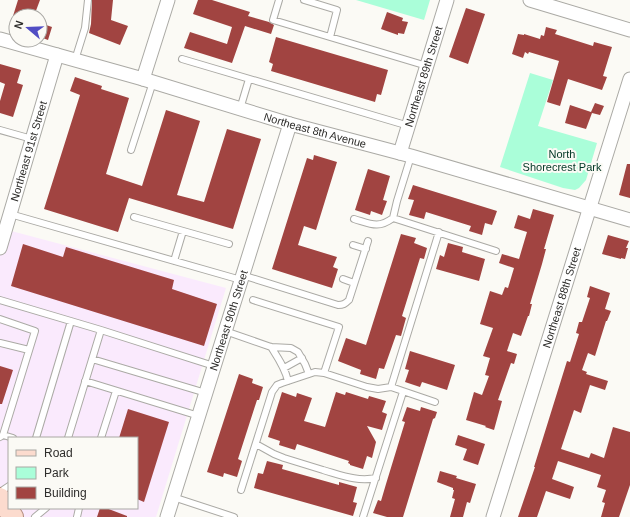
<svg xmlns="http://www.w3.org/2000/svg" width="630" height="517" font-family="Helvetica,sans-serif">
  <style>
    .commercial { fill: #faeafd; fill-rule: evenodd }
    .green { fill: #aafed9 }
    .building { fill: #a14441 }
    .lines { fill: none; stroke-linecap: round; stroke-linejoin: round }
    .lane-casing { stroke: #abaaa5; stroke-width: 8 }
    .street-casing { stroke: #abaaa5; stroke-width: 15 }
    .primary-casing { stroke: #b38e80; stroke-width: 22 }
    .lane { stroke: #fff; stroke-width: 6 }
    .street { stroke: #fff; stroke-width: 13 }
    .primary { stroke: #fcdbce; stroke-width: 20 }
    .labels { text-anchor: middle; stroke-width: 4; stroke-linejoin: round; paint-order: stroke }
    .street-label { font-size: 11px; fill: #2e2d2b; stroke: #fbfaf5 }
    .park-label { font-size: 11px; fill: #003624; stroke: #fbfaf5 }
  </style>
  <rect width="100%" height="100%" fill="#fbfaf5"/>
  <!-- commercial -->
  <path class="commercial" d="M0,228L226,288L156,517H0ZM9,438H137V508H9Z"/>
  <!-- green -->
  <path class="green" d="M356,0H430L424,20Z
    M530,73L553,80L538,126L597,143L586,180L579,188L575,190L563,188L500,167Z"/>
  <!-- building -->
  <path class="building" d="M18,0H40L34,16H13Z
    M92,0H113L111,20L128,26L120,45L89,33L91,24Z
    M198,0H212L250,12L248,16L269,22L274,25L271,34L245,26L232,63L184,48L190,32L227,44L232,27L193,14Z
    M466,8L485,14L468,64L449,57Z
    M387,12L403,18L402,21L408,22L404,34L398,33V35L381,29Z
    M40,23L52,27L48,40L40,37Z
    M546,27L557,30L555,34L593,46L594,42L612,47L603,76L607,77L602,90L568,79L560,106L547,102L559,61L529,52L528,54L525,52L523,58L512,54L518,34L524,35V34L540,39L541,35L544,36Z
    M276,37L388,70L381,95L377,94L375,102L271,71L273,64L269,62Z
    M0,64L21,70L17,83L23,85L13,117L0,113V101L5,84L0,82Z
    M75,77L102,86L101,89L129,98L106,174L142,186L166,110L200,121L177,195L204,202L227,129L261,139L233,229L129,198L118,232L44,209L80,95L70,91Z
    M595,103L604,106L600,115L592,113L586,129L565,123L570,105L591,112Z
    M314,155L337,162L316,230L304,226L298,245L337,257L333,267L338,269L332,288L272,269L307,158L313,160Z
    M627,164H630V198L619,195Z
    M368,169L390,176L383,200L387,201L382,215L371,211L370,215L355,210Z
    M413,185L497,211L492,225L485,223L482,235L469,231L471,226L426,212L424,219L409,215L414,200L408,199Z
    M533,209L554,215L544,249H546L542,264L530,304H532L529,316H528L521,336L513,333L507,351L517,354L514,364L511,363L498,400L502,401L494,430L485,427L486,426L466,420L474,392L482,395L489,376L485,375L490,358L483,356L493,328L480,324L490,291L502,295L505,287L508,288L514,268L499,263L502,254L519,259L527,232L514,228L518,215L530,219Z
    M401,234L416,238L414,243L427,248L424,259L420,258L402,316L406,318L401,336L396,335L384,369L379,368L376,379L360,374L361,370L338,361L346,338L366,345Z
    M608,235L629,241L626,248H628L625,259L621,258V259L602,254Z
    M448,243L463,247L462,252L485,259L479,281L436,269L440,255L444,257Z
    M23,244L63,257L66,247L174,280L172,289L217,304L204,346L11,286Z
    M590,286L610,293L605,309L611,311L607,321H606L595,356L588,353L582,370L587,372L586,374L608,381L605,390L590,385L581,413L574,410L561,449L589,458L591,453L604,458L613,427L630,432V485L619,517H601L605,503L602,502L606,490L597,487L601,475L558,461L552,479L574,487L570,499L546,491L537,517H518L535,467H534L567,361L570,362L579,334L576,333L579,322H582L590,298L587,297Z
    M410,351L455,365L447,390L422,382L420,387L405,382L409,370L405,369Z
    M0,366L13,370L2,404H0Z
    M239,374L253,379L252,383L263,387L259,400H257L238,459L242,461L237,477L224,473L223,477L207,472Z
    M282,392L296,397L297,393L312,398L304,421L325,427L336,392L345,395L346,392L368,399L369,396L386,401L382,412L387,414L382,430L367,426L376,442L372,458L367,456L363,469L350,465V464L348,463L349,461L297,444L295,450L279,445L280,441L268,437Z
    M407,407L420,411L421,407L437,412L435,418L433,419L403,517H387L373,513L378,500L381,501L386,484L405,422L402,421Z
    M128,409L169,422L144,502L137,499V438H119Z
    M458,435L485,444L478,465L463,460L467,449L455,445Z
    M267,461L283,465L282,469L339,485V482L357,487L353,502L357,503L353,516L254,488L258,473L263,474Z
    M440,471L457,476L456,478L476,484L470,503L467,502L463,517H450L455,499L452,498L454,490H453V488L437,482Z
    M100,508H106L127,516V517H97Z"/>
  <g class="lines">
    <defs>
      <path id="lane" d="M279,0L273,20L427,66
        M304,0L337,10L330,37
        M182,59L409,126
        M75,60L85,28L88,0
        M240,109L249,79
        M0,130L32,139
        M131,150L153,82
        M10,214L241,280
        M134,217L229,244
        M393,218L397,201L411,156
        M354,219C371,224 378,229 393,218L496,251
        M353,245L366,249
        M174,261L183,231
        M242,275L338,305C343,305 345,304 349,300L368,241
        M343,279L354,283
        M0,300L101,330L214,366
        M253,300L339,327L324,373
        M0,319L35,331L3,435L0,437
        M225,331L271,347L291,348L298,352L305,364L309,374
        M0,343L29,350
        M271,347C278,358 285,368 288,381
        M92,359L206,393
        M284,368L302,358
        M85,381L199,416
        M391,387L435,402
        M3,435L13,438
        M36,438L71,321
        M68,438L101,330
        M101,438L116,391
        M256,444L274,454L284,458C297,462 310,466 323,470C341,475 357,482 376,478
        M241,490L272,392L277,385L282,383L315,372L324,373L367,387L378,389L391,387L439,232
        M0,492L9,486
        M173,497L234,517
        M35,517L46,508
        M77,517L79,508
        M363,517L403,392"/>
      <g id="street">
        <path d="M530,0L630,30"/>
        <path id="s1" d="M0,39L143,79L290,124L411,156L630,220"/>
        <path d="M143,79L168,0"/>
        <path id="s2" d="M400,153L447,0"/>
        <path id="s3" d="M0,248L57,55"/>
        <path id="s4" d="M167,517L290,124"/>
        <path id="s5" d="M493,517L630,79"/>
      </g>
      <path id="primary" d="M0,498L13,517"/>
    </defs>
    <!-- lane casing -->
    <use href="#lane" class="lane-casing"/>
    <!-- street casing -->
    <use href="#street" class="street-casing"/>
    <!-- primary casing -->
    <use href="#primary" class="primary-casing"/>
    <!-- lane -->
    <use href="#lane" class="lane"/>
    <!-- street -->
    <use href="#street" class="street"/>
    <!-- primary -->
    <use href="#primary" class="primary"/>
  </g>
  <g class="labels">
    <!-- street labels -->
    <g class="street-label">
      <text dy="4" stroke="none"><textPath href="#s2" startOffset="80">Northeast 89th Street</textPath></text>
      <text dy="4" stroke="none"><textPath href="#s1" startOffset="328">Northeast 8th Avenue</textPath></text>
      <text dy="4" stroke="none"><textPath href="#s3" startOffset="101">Northeast 91st Street</textPath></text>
      <text dy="4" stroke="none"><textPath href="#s5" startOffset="230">Northeast 88th Street</textPath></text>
      <text dy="4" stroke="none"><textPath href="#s4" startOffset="206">Northeast 90th Street</textPath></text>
    </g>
    <!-- park labels -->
    <g class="park-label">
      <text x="562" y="158">North<tspan x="562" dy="13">Shorecrest Park</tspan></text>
    </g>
  </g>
  <!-- legend -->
  <rect x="8" y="437" width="130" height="72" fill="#fbfaf5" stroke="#a9a8a4"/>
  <rect x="16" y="450" width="20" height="6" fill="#fcdbce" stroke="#a9a8a4"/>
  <text x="44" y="457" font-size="12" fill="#2e2d2b">Road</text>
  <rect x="16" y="467" width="20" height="12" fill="#aafed9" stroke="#a9a8a4"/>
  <text x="44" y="477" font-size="12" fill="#2e2d2b">Park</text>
  <rect x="16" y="487" width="20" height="12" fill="#a14441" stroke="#a9a8a4"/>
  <text x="44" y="497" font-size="12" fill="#2e2d2b">Building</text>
  <!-- north arrow -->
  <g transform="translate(28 28) rotate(289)"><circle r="19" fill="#fbfaf5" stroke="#a9a8a4"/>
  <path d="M0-3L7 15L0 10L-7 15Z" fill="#514dc4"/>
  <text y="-6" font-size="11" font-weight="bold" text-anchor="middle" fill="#2e2d2b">N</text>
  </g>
</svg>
